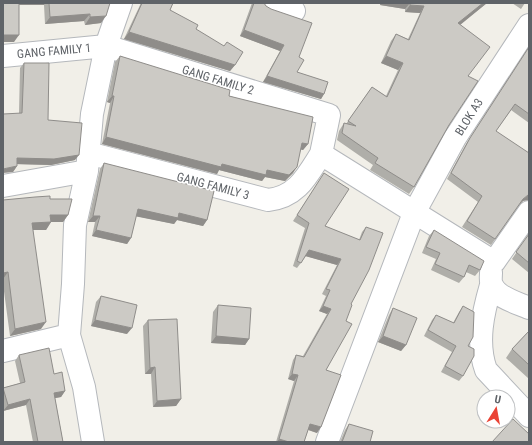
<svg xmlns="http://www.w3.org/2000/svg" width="532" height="445" font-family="'Roboto Condensed',sans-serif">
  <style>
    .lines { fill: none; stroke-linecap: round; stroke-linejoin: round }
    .minor-casing { stroke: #b5b8bc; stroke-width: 24 }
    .minor { stroke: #fff; stroke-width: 22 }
    .wall { fill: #afaea9 }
    .shaded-wall { fill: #8f8d8a }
    .building { fill: #cccac5; stroke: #8f8d8a }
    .labels { text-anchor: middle; stroke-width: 3; stroke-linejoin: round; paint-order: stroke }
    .street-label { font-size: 12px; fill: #5f6368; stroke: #fff }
  </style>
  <rect width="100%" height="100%" fill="#f1efe8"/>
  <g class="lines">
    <defs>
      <path id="minor" d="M271,3L294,11
        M3,56L106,46L329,115L321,154L494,262L529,212
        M88,153L268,200C297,197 307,176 321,154
        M3,186L87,171
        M491,273C491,276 490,282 492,285C497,298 518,303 529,308
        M491,285C483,313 476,342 486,370L529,416
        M69,335L84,387L93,442
        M3,351L69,335L73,284L75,225L87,171L92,114L106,46L121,3
        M327,442L414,213L455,138L529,25"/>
    </defs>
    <!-- minor casing -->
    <use href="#minor" class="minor-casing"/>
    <!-- minor -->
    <use href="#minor" class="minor"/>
  </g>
  <!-- wall -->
  <path class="wall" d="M3,3H110L101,23L85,25L84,21L45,24L44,5H19L14,42H3Z
    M141,3H173L170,10L196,29L235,65L230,71L124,39Z
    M252,3H264L299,57L297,72L324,94L321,99L263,82L280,51L240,36Z
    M380,3H487L460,24L469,76L449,125L414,187L409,194L370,170L373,165L337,140L339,131L344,123L346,124L372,87L386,96L398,70L381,63L391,41L396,34L408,39L420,13L405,12V9L380,5Z
    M512,3H525L521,9Z
    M529,47V123L511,110L496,131L523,201L519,205L491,245L462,227L478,202L447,179L466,144Z
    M120,56L229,96L308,144L303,150L301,149L293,173L285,181L265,177L262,181L219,170L217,174L102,144L110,103L107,102L115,62Z
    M24,63L48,120L75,160L51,165L17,164V166L13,172L19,113L20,68Z
    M104,163L207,220L203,226L177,220L174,224L136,216L131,238L127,244L92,236L95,222H88L100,169Z
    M321,178L325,226L359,240L362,232L366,227L351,304L326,370L317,433L308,430L304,442H276L294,381L288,379L293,360L296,355L303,356L327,314L319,311L326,296L322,294L337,265L306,256L297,268L293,266L305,228L293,221Z
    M50,199L68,215L63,222H51L46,230H33L41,329L10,336L3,284V200Z
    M434,230L480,270L475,276L466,272L464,277L459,283L431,270L436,259L422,253L429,236Z
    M529,234V273L512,259Z
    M101,296L127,334L91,326L96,302Z
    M218,305L249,339L245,345L211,343L213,312Z
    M463,306L468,346L463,376L459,381L441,372L452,352L424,336L432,320L436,315L453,323L459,312Z
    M393,308L406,345L401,351L378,342L389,315Z
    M148,320L181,399L176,406L153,407L151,374H145L143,326Z
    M529,331V379L506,358L512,349Z
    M19,355L54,374L65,391L61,397L55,398L63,442H33L26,405L3,411V388L20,383L15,361Z
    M349,424L370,442H340L345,430Z"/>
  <!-- shaded-wall -->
  <path class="shaded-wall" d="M15,3H45L44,5H14Z
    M381,3H410L405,9L380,5Z
    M483,3H487L454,30L458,23Z
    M410,5L424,6L420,13L405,12Z
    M90,14L84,21L45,24L50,17Z
    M106,16L101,23L85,25L90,17Z
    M244,30L284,45L280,51L240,36Z
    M129,32L235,65L230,71L124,39Z
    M3,35H19L14,42H3Z
    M386,56L403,63L398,70L381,63Z
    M267,76L324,94L321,99L263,82Z
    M112,96H114L110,103L107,102Z
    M106,137L222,164L267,170L297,167L293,173L285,181L265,177L262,181L219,170L217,174L102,144Z
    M302,143L308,144L303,150L298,149Z
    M79,155L75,160L51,165L13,164L17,158Z
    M17,166L13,172L3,173V169Z
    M529,194V200L523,201L519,205L523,199L528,195Z
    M138,209L179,213L207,220L203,226L177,220L174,224L134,216Z
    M50,215H68L63,222H45Z
    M93,216H100L95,222H88Z
    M51,222L46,230H27L32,223Z
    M96,230L131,238L127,244L92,236Z
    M309,250L341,259L337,265L305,256Z
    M8,272L3,279V273Z
    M323,306L331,309L327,314L319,311Z
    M95,320L132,328L127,334L91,326Z
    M46,322L41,329L10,336L15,329Z
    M216,336L249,339L245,345L211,343Z
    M383,336L406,345L401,351L378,342Z
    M155,367L151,374H145L150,368Z
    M292,374L298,375L294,381L288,379Z
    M65,391L61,397L50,399L54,393Z
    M30,399L26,405L3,411L8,405Z
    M181,399L176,406L153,407L157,401Z
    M310,424L321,427L317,433L306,429Z
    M279,439L289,442H277Z"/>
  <!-- building -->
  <path class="building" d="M3,3H19V35H3Z
    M49,3H110L106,16L90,17V14L50,17Z
    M142,3H173L170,10L198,25L196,29L224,46L227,42L243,52L235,65L129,32Z
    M254,3H264L266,6L271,9L312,23L299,57L304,60L297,72L328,82L324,94L267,76L284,45L244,30Z
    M410,3H483L458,23L490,47L468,76L478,81L449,125L414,187L375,163L378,158L342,133L344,123L356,126L348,121L372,87L387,97L403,63L386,56L396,34L409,40L424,6L410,5Z
    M529,47V78H528L529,79V114L515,104L496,131L529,153V188L528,189L529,190V194L528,195L523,199L495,239L467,221L482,196L451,173L470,138Z
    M120,56L230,90L229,96L313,117L308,144L302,143L297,167L289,175L267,170L266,175L222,164L221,167L106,137L114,96H112Z
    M24,63H49L48,120L82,123L79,155L54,159L17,158V166L3,169V114L22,113Z
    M104,163L214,191L207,220L179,213L178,218L138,209L131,238L96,230L100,216H93Z
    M324,173L349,189L325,226L360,240L366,227L383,233L369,270L351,304L352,305L346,321L352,324L326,370L341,375L321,427L310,424L304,442H289L279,439L298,375L292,374L296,355L304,357L331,309L323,306L330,290L326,289L341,259L309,250L301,263L297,261L309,223L297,215Z
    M50,196V199H72L68,215H50L51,222L32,223L46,322L15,329L8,272L3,273V200L35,197Z
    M434,230L484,261L480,270L469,265L464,277L435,264L440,253L426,247Z
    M529,234V263L516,252Z
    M101,296L137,305L132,328L95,320Z
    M218,305L251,308L249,339L216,336Z
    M463,306L474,312L473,337L468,346L474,349V356L463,376L445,366L456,346L428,330L436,315L454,323Z
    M393,308L417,318L406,345L383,336Z
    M177,319L181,399L157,401L155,367L150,368L148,320Z
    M529,331V365L512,349Z
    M49,348L54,374L62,372L65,391L54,393L63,442H38L30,399L8,405L3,388L25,382L19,355Z
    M513,419L529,434V442H492Z
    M349,424L373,431L370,442H342Z"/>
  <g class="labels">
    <!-- street labels -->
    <g class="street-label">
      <text transform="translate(54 51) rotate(-5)" y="4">GANG FAMILY 1</text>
      <text transform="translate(218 80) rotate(17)" y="4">GANG FAMILY 2</text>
      <text transform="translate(469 117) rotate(-58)" y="4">BLOK A3</text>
      <text transform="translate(213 186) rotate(15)" y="4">GANG FAMILY 3</text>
    </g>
  </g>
  <!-- border -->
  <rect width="532" height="445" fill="none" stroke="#5f6368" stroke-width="8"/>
  <!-- north arrow -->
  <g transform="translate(496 409) rotate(11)"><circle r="19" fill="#ffffff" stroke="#bfc1c3"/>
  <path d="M0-3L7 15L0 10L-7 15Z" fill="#ea4335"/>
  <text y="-6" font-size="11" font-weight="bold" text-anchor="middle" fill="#5f6368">U</text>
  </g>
</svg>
